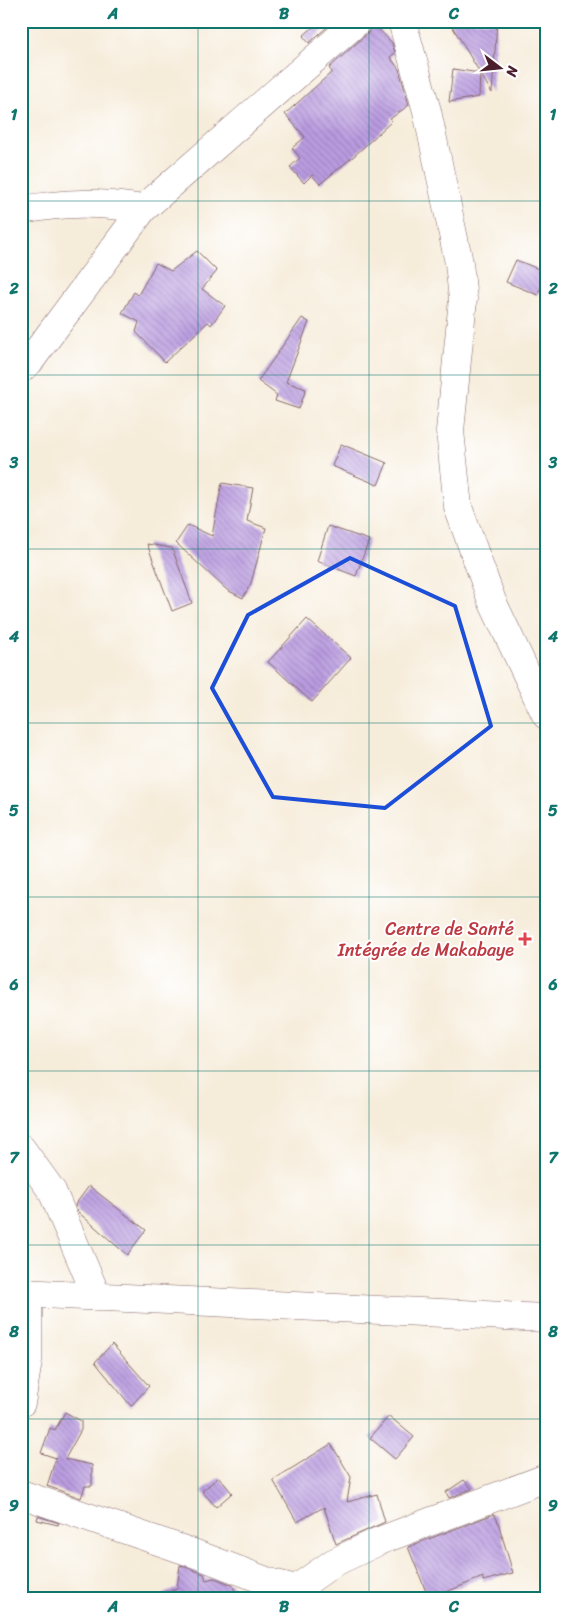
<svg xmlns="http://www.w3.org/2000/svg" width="567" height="1620" font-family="Sriracha,sans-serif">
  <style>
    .building { fill: url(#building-back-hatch) }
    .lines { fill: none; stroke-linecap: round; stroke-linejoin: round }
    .street-casing { stroke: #866768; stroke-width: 29 }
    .street { stroke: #fff; stroke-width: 28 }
    .marked { fill: none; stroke: #1d4ed8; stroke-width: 4; stroke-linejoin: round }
    .grid { fill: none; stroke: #0f766e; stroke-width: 1; stroke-opacity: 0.55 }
    .health-dot { fill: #e0444e; stroke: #fff; stroke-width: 2 }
    .labels { text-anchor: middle; stroke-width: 4; stroke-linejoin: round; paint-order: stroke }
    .health-label { font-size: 18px; fill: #be3a42; stroke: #fff; text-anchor: end }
    .neatline { fill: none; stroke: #0f766e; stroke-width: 2 }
    .grid-label { font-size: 16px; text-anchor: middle; font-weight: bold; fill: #0f766e }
  </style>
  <defs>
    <pattern id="building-back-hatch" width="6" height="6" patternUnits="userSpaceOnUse" patternTransform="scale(1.25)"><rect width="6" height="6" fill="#ba9ce1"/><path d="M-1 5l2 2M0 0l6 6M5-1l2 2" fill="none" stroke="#997fb7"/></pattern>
  </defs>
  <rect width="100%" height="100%" fill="#fff"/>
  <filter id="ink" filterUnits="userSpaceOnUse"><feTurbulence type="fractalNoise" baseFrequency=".02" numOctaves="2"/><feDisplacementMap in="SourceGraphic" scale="10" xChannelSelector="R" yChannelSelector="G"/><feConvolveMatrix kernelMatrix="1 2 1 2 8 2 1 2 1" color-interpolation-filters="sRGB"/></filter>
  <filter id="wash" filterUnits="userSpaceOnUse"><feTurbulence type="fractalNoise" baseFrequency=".0096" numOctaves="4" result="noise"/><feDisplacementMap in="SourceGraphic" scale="20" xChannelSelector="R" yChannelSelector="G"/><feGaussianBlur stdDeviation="1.12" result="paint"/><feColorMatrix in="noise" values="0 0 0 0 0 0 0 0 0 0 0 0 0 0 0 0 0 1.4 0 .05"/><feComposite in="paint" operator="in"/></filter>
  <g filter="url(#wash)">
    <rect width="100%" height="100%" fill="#f6ecda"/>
    <g id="blocks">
      <!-- building -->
      <path class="building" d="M320,21H334L309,43L303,36Z
        M449,21L497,22L492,93Z
        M373,23L392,43L395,53L390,57L399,69L409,105L390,119L392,121L354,156L320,184L312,175L304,183L290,167L300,158L292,148L305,137L285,114L332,72L329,68L368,33Z
        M453,69L480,73L479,97L449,102Z
        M197,251L217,271L202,289L225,306L211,325L208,322L165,362L136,332L139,322L122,313L134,292L138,295L156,263L171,271Z
        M516,260L546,272L538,295L506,282Z
        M302,318L309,322L286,382L306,389L299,409L275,401L277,395L258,381Z
        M341,444L387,463L378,485L332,466Z
        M222,483L253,488L247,521L266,528L251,583L243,598L227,590L176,543L188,525L212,536Z
        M328,526L369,540L356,576L317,561Z
        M147,544L172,548L192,603L172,611Z
        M307,619L351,658L312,702L268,662Z
        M89,1186L146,1230L127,1255L78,1212L75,1205Z
        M112,1344L149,1386L131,1406L95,1362Z
        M65,1412L81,1421V1430L65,1459L92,1465V1486H85L81,1498L47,1486L56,1458L41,1453L50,1428L55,1430Z
        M389,1416L414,1437L395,1459L370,1438Z
        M331,1444L351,1477L347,1502L377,1494L385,1522L336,1544L324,1507L297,1522L273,1480Z
        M219,1477L232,1493L216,1507L202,1491Z
        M464,1480L472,1489L449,1498L446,1492Z
        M494,1514L497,1519L513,1573L483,1581V1577L429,1599L408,1547Z
        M38,1516L59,1523L58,1525L37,1520Z
        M180,1565L204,1574L206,1580L214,1578L233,1585L237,1599H163V1594L177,1589Z"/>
    </g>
  </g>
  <g filter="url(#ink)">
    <use href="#blocks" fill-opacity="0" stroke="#866768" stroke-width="1"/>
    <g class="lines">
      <defs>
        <path id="street" d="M402,21L427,111L459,263L463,299L450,431L458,507L492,601L546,715
          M21,210C68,202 97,202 143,209
          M21,369L30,361L143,209L358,21
          M21,1148L52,1191L97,1297
          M21,1293L546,1318
          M21,1403L28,1361V1294
          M21,1494L196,1554L269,1582L296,1589L307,1599
          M296,1589L333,1563L379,1541L546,1478"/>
      </defs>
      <!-- street casing -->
      <use href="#street" class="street-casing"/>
      <!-- street -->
      <use href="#street" class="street"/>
    </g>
  </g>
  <!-- marked area -->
  <path class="marked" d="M350,558L455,606L491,726L385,808L273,797L212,688L248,615Z"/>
  <!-- grid -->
  <path class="grid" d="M198,21V1599M369,21V1599M21,201H546M21,375H546M21,549H546M21,723H546M21,897H546M21,1071H546M21,1245H546M21,1419H546"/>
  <!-- markers -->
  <path class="health-dot" d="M522.5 931.5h5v5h5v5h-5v5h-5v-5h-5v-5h5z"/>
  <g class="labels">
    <!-- health labels -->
    <g class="health-label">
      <text x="514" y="935">Centre de Santé<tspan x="514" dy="21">Intégrée de Makabaye</tspan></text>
    </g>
  </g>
  <!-- margin -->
  <rect width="567" height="1620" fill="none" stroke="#fff" stroke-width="55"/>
  <!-- north arrow -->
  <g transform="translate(500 68) rotate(106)" stroke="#ffffff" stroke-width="4" paint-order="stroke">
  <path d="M0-4L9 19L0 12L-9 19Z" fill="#4a1f2b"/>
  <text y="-8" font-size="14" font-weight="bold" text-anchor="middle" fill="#4a1f2b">N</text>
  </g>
  <rect x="28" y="28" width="512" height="1564" class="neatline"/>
  <g class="grid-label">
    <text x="113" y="19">A</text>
    <text x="284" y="19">B</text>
    <text x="454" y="19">C</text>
    <text x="14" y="120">1</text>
    <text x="553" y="120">1</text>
    <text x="14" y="294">2</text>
    <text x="553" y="294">2</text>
    <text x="14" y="468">3</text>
    <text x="553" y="468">3</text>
    <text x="14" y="642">4</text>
    <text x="553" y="642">4</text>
    <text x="14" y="816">5</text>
    <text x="553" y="816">5</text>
    <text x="14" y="990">6</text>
    <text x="553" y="990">6</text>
    <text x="14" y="1163">7</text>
    <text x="553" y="1163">7</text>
    <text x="14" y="1337">8</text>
    <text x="553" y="1337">8</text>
    <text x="14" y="1511">9</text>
    <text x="553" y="1511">9</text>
    <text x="113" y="1612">A</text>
    <text x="284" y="1612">B</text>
    <text x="454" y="1612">C</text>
  </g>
</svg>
